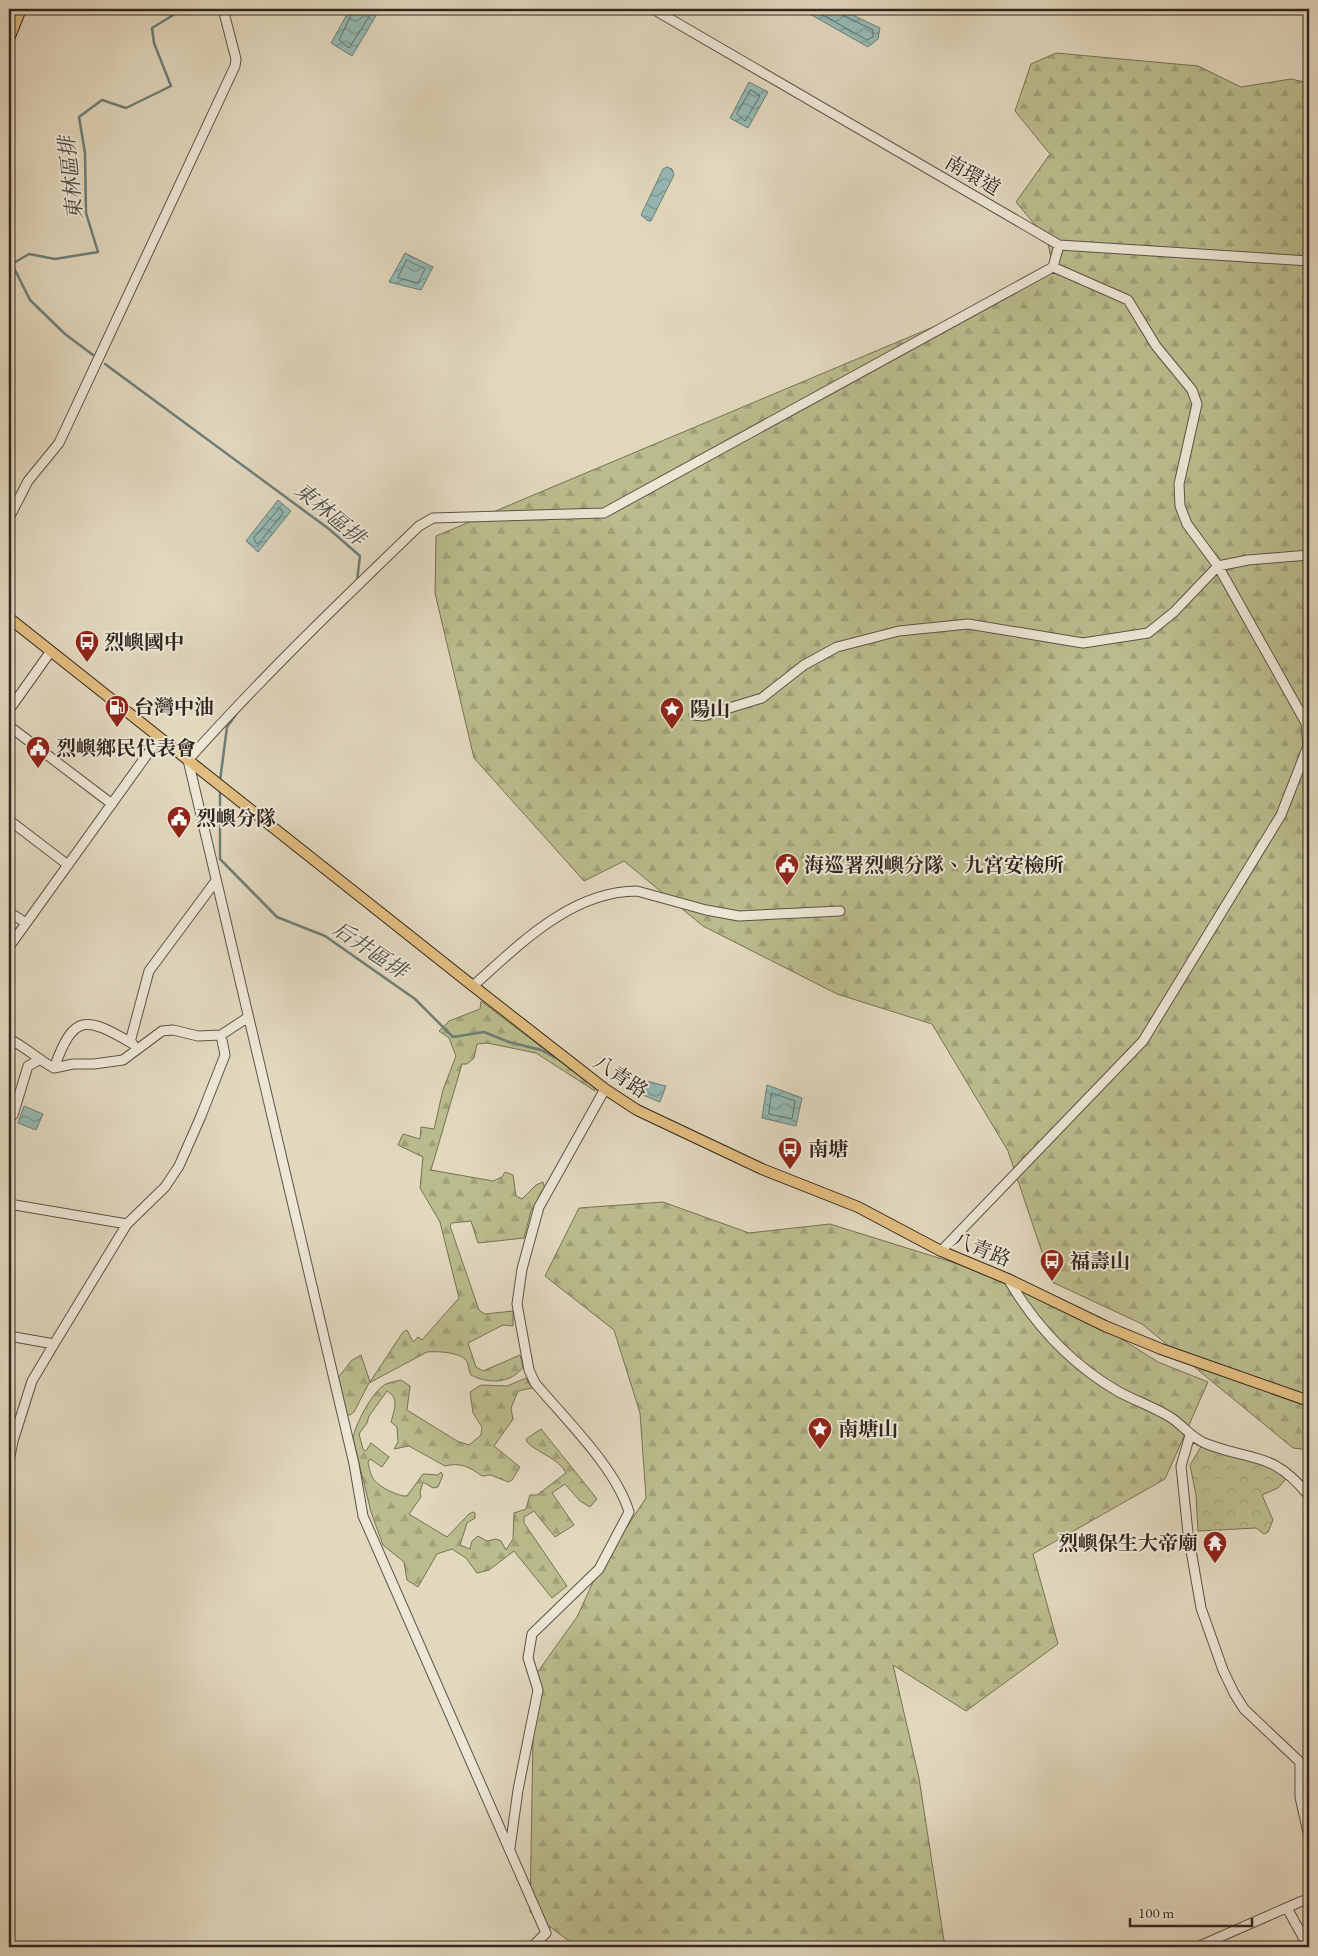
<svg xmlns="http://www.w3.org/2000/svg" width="1318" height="1956" font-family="'EB Garamond','Noto Serif TC',serif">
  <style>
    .forest { fill: url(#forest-firs); stroke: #767156 }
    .park { fill: url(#park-crowns); stroke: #767156 }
    .water { fill: url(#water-waves); stroke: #6d7e78 }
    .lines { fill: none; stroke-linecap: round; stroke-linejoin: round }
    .shore { stroke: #63706a; stroke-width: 1 }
    .stream { stroke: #6d7e78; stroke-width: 2.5 }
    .minor-casing { stroke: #5d5247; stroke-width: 11 }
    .major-casing { stroke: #31261f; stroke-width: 12 }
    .minor { stroke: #ece6d5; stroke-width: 9 }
    .major { stroke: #e1bc7f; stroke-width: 10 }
    .labels { text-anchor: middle; stroke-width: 4; stroke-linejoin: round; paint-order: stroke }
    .street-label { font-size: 20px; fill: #31261f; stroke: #ece6d5 }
    .poi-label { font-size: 20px; font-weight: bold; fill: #31261f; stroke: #ece6d5; text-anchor: start }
    .water-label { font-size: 21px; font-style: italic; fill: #4a4b44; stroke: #ece6d5 }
  </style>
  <defs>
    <pattern id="forest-firs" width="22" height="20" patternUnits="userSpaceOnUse" patternTransform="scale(1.25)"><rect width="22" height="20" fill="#babc8d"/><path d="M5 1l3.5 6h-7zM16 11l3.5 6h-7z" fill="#a0a179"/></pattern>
    <pattern id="park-crowns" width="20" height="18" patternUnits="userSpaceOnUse" patternTransform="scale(1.25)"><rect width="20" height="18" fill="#babc8d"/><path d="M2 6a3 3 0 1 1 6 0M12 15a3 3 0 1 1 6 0" fill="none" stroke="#a0a179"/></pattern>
    <pattern id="water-waves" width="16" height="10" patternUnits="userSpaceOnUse" patternTransform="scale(1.25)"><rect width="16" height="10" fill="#95b9b4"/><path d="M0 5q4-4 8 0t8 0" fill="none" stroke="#7a9692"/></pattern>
  </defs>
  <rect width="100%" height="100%" fill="#e2d8be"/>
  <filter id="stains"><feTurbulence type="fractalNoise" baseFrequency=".004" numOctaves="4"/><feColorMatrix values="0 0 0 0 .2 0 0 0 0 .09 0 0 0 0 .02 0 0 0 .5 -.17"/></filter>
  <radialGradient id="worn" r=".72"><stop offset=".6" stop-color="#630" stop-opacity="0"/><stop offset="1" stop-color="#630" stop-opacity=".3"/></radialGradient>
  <!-- forest -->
  <path class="forest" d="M1056,53L1198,66L1241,87L1291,79L1309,83V1450L1293,1448L1142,1324L1052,1282L1008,1151L932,1024L837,994L703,926L624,861L584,881L474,758L435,593L436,536L964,314L1053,267L1047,239L1016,202L1050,154L1015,111L1031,64Z
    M481,1001L595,1088V1091L536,1053L487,1043L477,1044L474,1058L467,1064H462L431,1170L493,1181L502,1177L505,1172L513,1175L516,1196L522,1199L536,1185L543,1182L545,1189L531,1211L524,1238L478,1243L471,1221L452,1223L450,1226L479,1310L485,1314L513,1311V1326L503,1325L468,1343L476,1367L483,1371L520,1355L523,1367C511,1384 488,1384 471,1375C468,1370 469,1364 466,1360C459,1352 437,1351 427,1352L369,1383L354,1412L350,1415H347L338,1378L351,1361L361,1355L370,1382L403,1332L407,1330L413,1342L418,1337L422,1340L459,1298L440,1222L420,1188L423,1157L398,1145L403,1134L420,1139L421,1127L434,1129L443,1090L456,1056L449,1038L439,1031L449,1021L480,1009Z
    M663,1202L749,1233L830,1224L958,1264L1085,1316L1158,1362L1208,1382L1165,1479L1033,1554L1058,1644L966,1711L893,1665L919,1778L945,1947H577L530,1912L534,1677L577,1617L599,1569L646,1498L640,1413L614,1330L545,1276L579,1208Z
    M526,1378L532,1388L518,1391L511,1408L513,1419L494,1446L520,1467L512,1480L508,1482L491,1475L482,1476C470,1467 460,1462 445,1466L409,1446L394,1449L398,1442L397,1427L391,1422C394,1410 400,1398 387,1391L369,1416L367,1423L359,1434L363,1449L366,1451L371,1443L389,1457L382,1467L370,1459L368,1462C369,1468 371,1477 375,1481C380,1487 399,1497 407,1496L423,1474L438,1475L441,1472L443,1475L438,1487L433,1488L423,1482L420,1493L421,1497L409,1514L447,1537L469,1514L473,1512L475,1513V1518L467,1523L460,1545L470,1549L472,1541L478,1536L487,1541L496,1539L501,1541L506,1550L513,1539L514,1513L526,1509L530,1495H537L566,1473C559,1458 537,1453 527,1442L526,1439L541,1429L597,1499L590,1507L580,1501L565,1484L552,1493L574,1525L555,1537L534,1511L524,1517V1523L567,1586L552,1598L514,1551L489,1570L477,1573L466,1558L452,1549L437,1554L418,1587L407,1580L404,1562L383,1545L371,1512L353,1438C355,1425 373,1390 386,1384C390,1382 397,1381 401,1380L410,1386L407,1410L457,1441L469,1445L481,1435L482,1427L473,1413L470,1392L481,1385L507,1386Z"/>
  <!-- park -->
  <path class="park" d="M1202,1445C1230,1460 1262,1455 1286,1479L1278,1488L1262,1495L1273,1520L1268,1532L1264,1534L1256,1528L1198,1531L1196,1495L1190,1465Z"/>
  <!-- water -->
  <path class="water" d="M350,9H380L352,56L331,43Z
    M801,9H840L880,28L878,39L868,47Z
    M749,82L768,92L748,128L730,118Z
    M667,167L672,169L674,175L651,221H648L641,215L663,169Z
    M405,253L433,267L421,290L389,282Z
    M278,500L291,511L258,552L246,541Z
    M634,1078L666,1086L660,1102L630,1090Z
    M767,1085L802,1098L796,1126L762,1118Z
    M24,1106L43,1114L36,1130L18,1123Z"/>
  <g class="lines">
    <!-- shore -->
    <path class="shore" d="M354,9L339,40L349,48L374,9
      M812,9L867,40L873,37V30L842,15L840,9
      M751,90L760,96L745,121L737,114Z
      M407,260L425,269L418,283L398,278Z
      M280,508L283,513L259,543H256L254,538Z
      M772,1093L795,1101L792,1119L769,1114Z"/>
    <!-- stream -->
    <path class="stream" d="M93,355L65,334L30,300L12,264L29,254L55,259L98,252L86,213L85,153L79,117L102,100L126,108L171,86L154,43L152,28L183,9
      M105,364L329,529L360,556L357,581
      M220,781L227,727L237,713
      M220,789V859L277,917L325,936L415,999L453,1037L484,1032L509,1042L541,1050L560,1060"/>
    <defs>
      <path id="minor" d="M653,9L1059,245L1309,261
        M9,518L28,481L59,443L235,66L236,59L223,9
        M9,710L51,651
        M694,715L703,716L762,698L804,665L837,647L899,631L968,624L1083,643L1148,633L1174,612L1218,566L1248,560L1309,555
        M9,726L112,804
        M9,820L68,865
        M9,912L26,923
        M9,947L159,738
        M473,986C519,945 571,891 637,891L706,910L739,916L840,911
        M9,1039C26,1047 37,1059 54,1068L73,1064H94L123,1060L162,1031L173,1030L198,1036L221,1035L247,1018
        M130,1042L149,971L215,882
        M54,1068C74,1013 85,1016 133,1044
        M9,1114L13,1115L28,1066L39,1060
        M9,1204L127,1224
        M941,1251L1143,1041L1281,815L1308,746L1306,723L1301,714L1218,566L1187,524L1180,506L1179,484L1197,404L1192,390L1156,346L1128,300L1053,267
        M1008,1279C1035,1325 1072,1365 1119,1392C1136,1401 1154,1407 1170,1417C1183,1425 1192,1439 1207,1444C1254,1462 1273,1451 1309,1496
        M9,1336L54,1344
        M1190,1435L1181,1466L1188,1533L1201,1608L1223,1670L1234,1693L1244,1709L1300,1762V1797L1309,1837
        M9,1461L13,1441L32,1381L54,1344L127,1224L165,1187L179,1166L201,1116L225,1055L221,1035
        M510,1848L518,1790L538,1690L528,1658L532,1634L599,1569L629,1512C616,1468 565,1419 535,1383L529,1370L517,1304L522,1269L539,1207L605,1089
        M1287,1908L1303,1937L1309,1943
        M532,1947L546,1933L363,1516L354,1464L188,760C261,678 340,602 419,526L433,518L604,513L1053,267L1059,245
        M1197,1947L1302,1901L1309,1900"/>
      <path id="major" d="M9,39L21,9
        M9,618L473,986L605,1089L637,1110L762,1169L858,1207L941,1251L1008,1279L1105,1326L1161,1349L1309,1401"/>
    </defs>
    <!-- minor casing -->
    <use href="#minor" class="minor-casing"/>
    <!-- major casing -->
    <use href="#major" class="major-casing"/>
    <!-- minor -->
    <use href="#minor" class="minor"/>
    <!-- major -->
    <use href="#major" class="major"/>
  </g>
  <!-- icons -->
  <defs>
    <symbol id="bus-pin" viewBox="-11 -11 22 30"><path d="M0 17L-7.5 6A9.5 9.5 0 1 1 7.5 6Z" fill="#8f2418" stroke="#ece6d5"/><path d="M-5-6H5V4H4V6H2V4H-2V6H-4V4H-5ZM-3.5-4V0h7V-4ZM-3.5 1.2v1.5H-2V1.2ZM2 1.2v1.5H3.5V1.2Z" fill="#fff"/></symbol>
    <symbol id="fuel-pin" viewBox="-11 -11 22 30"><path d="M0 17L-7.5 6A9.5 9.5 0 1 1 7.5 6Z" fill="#8f2418" stroke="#ece6d5"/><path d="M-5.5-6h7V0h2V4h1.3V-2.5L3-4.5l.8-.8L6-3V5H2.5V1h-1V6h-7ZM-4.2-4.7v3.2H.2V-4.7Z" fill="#fff"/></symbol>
    <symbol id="sight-pin" viewBox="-11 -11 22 30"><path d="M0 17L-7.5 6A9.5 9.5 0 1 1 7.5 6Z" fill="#8f2418" stroke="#ece6d5"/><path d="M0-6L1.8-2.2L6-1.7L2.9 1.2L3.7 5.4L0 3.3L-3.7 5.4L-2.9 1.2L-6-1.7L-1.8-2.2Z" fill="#fff"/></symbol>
    <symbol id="civic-pin" viewBox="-11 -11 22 30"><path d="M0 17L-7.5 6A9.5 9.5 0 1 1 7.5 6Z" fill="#8f2418" stroke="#ece6d5"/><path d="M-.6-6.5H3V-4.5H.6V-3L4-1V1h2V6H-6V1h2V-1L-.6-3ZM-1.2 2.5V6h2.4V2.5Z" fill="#fff"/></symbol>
    <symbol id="temple-pin" viewBox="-11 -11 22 30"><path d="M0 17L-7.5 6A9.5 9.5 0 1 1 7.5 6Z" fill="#8f2418" stroke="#ece6d5"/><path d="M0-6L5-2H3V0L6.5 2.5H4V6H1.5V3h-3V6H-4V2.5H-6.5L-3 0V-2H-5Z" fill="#fff"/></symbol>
  </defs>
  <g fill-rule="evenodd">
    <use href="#bus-pin" x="73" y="628" width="28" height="38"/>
    <use href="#fuel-pin" x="103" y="693" width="28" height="38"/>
    <use href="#sight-pin" x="658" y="695" width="28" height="38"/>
    <use href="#civic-pin" x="24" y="734" width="28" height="38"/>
    <use href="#civic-pin" x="165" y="804" width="28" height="38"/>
    <use href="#civic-pin" x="773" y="851" width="28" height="38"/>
    <use href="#bus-pin" x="776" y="1135" width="28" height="38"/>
    <use href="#bus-pin" x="1038" y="1247" width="28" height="38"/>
    <use href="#sight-pin" x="806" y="1415" width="28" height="38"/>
    <use href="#temple-pin" x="1201" y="1529" width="28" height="38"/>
  </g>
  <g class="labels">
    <!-- street labels -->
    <g class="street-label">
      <text transform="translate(973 175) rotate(30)" y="7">南環道</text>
      <text transform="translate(621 1076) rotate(34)" y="7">八青路</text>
      <text transform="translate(982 1249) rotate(22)" y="7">八青路</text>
    </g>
    <!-- poi labels -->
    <g class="poi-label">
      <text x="104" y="649">烈嶼國中</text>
      <text x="134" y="714">台灣中油</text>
      <text x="690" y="716">陽山</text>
      <text x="56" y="755">烈嶼鄉民代表會</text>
      <text x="196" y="825">烈嶼分隊</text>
      <text x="804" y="872">海巡署烈嶼分隊、九宮安檢所</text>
      <text x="808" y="1156">南塘</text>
      <text x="1070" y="1268">福壽山</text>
      <text x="838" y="1436">南塘山</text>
      <text x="1198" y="1550" text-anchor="end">烈嶼保生大帝廟</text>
    </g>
    <!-- water labels -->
    <g class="water-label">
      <text transform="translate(71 178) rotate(-96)" y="7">東林區排</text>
      <text transform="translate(330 514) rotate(40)" y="7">東林區排</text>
      <text transform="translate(370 950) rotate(34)" y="7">后井區排</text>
    </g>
  </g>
  <!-- margin -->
  <rect width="1318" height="1956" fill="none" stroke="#e2d8be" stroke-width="30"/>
  <rect x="10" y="10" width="1298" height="1936" fill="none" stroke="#31261f" stroke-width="2.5"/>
  <rect x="15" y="15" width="1288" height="1926" fill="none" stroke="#31261f"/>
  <!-- scale -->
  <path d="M1130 1918v8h122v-8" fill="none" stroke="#31261f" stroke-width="2.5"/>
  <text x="1138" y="1918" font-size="15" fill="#31261f" stroke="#ece6d5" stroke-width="4" paint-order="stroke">100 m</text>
  <rect width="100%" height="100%" filter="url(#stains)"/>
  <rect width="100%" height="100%" fill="url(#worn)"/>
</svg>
